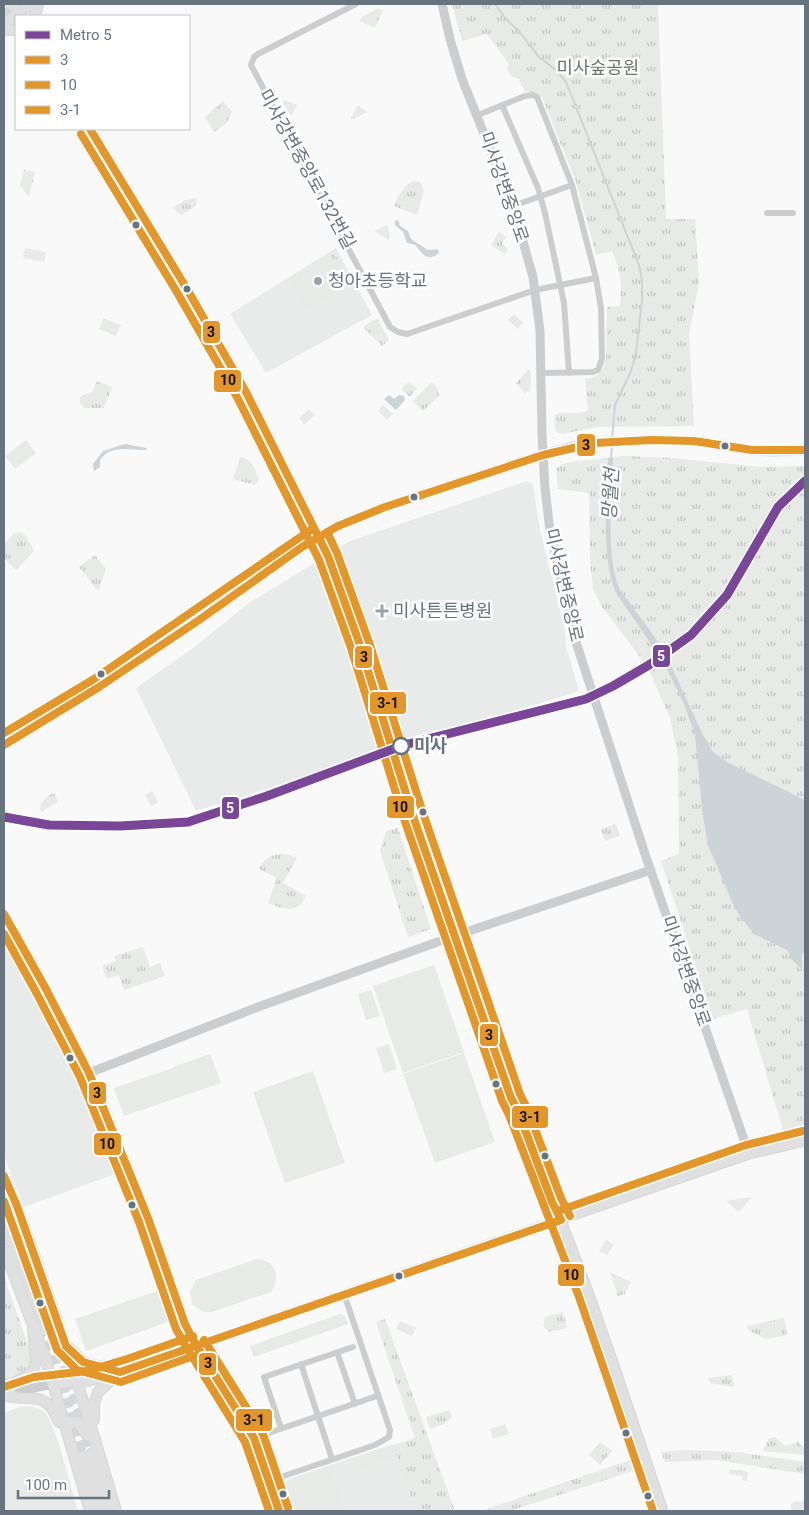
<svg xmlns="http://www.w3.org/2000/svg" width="809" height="1515" font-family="Roboto,'Noto Sans KR',sans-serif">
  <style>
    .built { fill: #e9eaea }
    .grass { fill: #e7eae6 }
    .park { fill: url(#park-tufts) }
    .water { fill: #cdd3d7 }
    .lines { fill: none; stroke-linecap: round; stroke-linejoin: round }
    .stream { stroke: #cdd3d7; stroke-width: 2 }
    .primary-tunnel { stroke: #d4d8db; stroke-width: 10; stroke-dasharray: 10 5; stroke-linecap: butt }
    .secondary-casing { stroke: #d5d6d7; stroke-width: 11 }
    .primary-casing { stroke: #d5d6d7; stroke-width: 12 }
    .minor { stroke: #cccdce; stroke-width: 6 }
    .tertiary { stroke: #cccdce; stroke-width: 9 }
    .secondary { stroke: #e0e0e1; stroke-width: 9 }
    .primary { stroke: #e0e0e1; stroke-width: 10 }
    .bus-1-casing { stroke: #fff; stroke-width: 11 }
    .bus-2-casing { stroke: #fff; stroke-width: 11 }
    .bus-3-casing { stroke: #fff; stroke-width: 11 }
    .bus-1 { stroke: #e3972b; stroke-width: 8 }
    .bus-2 { stroke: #e3972b; stroke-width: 8 }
    .bus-3 { stroke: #e3972b; stroke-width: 8 }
    .metro-1-casing { stroke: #fff; stroke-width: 12 }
    .metro-1 { stroke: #794698; stroke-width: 9 }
    .bus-dot { fill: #677480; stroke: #fff; stroke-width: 2 }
    .poi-dot { fill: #9aa3aa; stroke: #fff; stroke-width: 2 }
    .stop-dot { fill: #fff; stroke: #677480; stroke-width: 2.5 }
    .labels { text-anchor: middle; stroke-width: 5; stroke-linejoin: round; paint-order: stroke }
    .park-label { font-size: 18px; fill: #687866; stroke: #fff }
    .street-label { font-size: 18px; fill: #677480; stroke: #fff }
    .poi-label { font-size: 18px; fill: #677480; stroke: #fff; text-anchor: start }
    .stop-label { font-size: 18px; font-weight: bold; fill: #677480; stroke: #fff; text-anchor: start }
    .water-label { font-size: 19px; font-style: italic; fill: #677880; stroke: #fff }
    .line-badge { stroke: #fff; stroke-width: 2 }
    .badge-label { font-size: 14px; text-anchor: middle; font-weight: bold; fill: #fff }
    .pale-badge-label { font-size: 14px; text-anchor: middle; font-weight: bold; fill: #111 }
  </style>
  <defs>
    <pattern id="park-tufts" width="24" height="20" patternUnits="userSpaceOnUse" patternTransform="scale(1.25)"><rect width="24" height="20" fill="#e7eae6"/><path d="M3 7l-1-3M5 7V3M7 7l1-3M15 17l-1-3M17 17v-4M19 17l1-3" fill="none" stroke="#bfc2c0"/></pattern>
  </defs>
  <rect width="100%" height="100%" fill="#f9f9f9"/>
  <!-- built -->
  <path class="built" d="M336,248L372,315L266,373L230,314Z
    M527,481L533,485L540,530L565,630L566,647L579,691L196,811L136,688L193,648L249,603L350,541Z
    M4,933L76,1073L118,1173L24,1207L4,1156Z
    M393,1444L416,1511H294L286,1486V1482L289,1479Z"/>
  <!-- grass -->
  <path class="grass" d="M25,248L46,252L44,262L23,258Z
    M334,253L352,283L305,309L288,279Z
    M514,314L523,323L518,329L508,320Z
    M103,318L121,325L116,336L99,329Z
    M383,405L393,414L387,420L378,411Z
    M26,440L36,453L15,469L5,456Z
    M434,965L464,1052L403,1073L373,986Z
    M371,990L380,1016L366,1020L358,994Z
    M389,1044L397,1069L384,1073L376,1048Z
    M464,1053L495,1142L435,1163L403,1074Z
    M210,1054L221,1083L124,1116L114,1088L173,1068L178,1081L173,1067Z
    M313,1071L345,1163L285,1183L253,1092Z
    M606,1240L614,1244L607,1255L599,1251Z
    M257,1259C276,1260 281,1278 271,1292L212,1312H203L192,1304L190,1292L196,1280Z
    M160,1290L171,1321L86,1351L75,1319Z
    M340,1314L345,1316L348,1324L254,1357L250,1346Z
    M400,1321L416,1328L412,1336L396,1329Z
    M27,1406C33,1407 40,1408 45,1413C56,1424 72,1492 78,1511H4V1413L19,1407Z
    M505,1424L509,1434L493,1439L490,1429Z
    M389,1448L392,1458L358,1468L355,1458Z
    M331,1468L345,1511H299L289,1483Z"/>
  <!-- park -->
  <path class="park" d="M452,4H658L666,219H695L699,282L689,335L694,426L597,427L562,434L556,432L554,416C564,408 578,417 588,410L585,379C597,378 603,372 606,360L607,307L620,306C622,281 621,274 612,251L596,255L576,182L542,97L535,92H525L519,79L512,77L507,70L509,64L487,34L462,41Z
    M377,9L383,10L375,28L359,21L363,16Z
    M284,100L297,105L292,115L289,114L283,101Z
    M223,101L232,112L227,123L214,132L205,117Z
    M358,105L367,112L353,119L351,118Z
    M24,170L35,172L29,197L20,185Z
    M414,181L420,182L424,191L417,215L394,206C398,195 403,186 414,181Z
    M197,198L196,206L181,215L173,208L185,200Z
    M387,225L390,235L389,240L374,231Z
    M499,232L506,237L502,244L508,249L505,254L491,245Z
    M334,253L344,270L338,274L328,256Z
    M376,319L378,320L389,340L382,346L364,328V326Z
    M528,370L531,372L530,392L526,391L525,394L516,383Z
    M97,381L112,387L104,408H85L80,403V397L92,392Z
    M408,382L417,388L410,397L402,390L403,387Z
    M432,382L438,389L439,396L423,411L413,401Z
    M309,409L315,415L304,425L299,418Z
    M626,456L673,458L761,467L805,466V1125L783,1130L747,1009L713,1019L661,861L679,854L678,756L670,718L647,666L602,607L593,588L590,563L589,493L558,489L556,468L569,462Z
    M240,457C254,461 254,467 259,480L255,485L233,479Z
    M20,532L25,535L34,551L16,570L4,558V544L14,533Z
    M95,555L106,569L98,591L79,567Z
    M152,791L158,802L151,806L145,795Z
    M54,793L58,802L41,812C38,804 46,796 54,793Z
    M616,824L620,836L605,841L601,829Z
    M398,828L431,929L408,937L380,851L386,831Z
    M281,854L290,855L297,858L283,883L306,896C298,915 284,909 268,903L277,878L259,869C263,859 271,855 281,854Z
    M143,947L150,967L160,963L165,976L124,990L119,975L107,979L102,966L116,961L114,956Z
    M752,1197L739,1212L726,1201Z
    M610,1272L631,1282L625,1294L618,1296Z
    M4,1277L31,1353C30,1376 22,1375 4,1384Z
    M563,1312L567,1328L550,1332L543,1326L545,1317Z
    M784,1318L787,1335L766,1339L748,1330L747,1326Z
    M385,1319L455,1511H416L393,1445L415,1438L376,1322Z
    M732,1375L734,1387L710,1383L708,1378Z
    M449,1410L452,1417L444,1424L430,1429L426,1417Z
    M775,1437L785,1446L798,1442L805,1449V1455L763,1451L769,1438Z
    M600,1442L612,1451L600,1465L589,1455Z
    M685,1450L738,1452L805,1462V1474L716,1460L665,1462L661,1452Z
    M630,1460L633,1471L510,1511H481Z
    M730,1469L748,1472L747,1481L742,1480L743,1476L729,1474Z
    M805,1499V1506L799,1511H791V1504L795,1501L801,1502Z"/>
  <!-- water -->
  <path class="water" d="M398,220L400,226L408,231L411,239L428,250L438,249L439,253C426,263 423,253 415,245L407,243L403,232L395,225V221Z
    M389,395L394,399L399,395L404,396L405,400L396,410L384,399Z
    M125,444L147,448L146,450C130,450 111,444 100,460V467L94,471L93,464L103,451Z
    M608,458H613C612,494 605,558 620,590L654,636L668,659L702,733L713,752L729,763L805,800V952L802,953V969L789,957V953L787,950L754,934L735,909L708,845L702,810L695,734L684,704L663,661L616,593C601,559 607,496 608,458Z"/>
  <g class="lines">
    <!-- stream -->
    <path class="stream" d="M495,4L505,18L519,31L538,56L556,70L566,82L639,265L642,281V300L636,353L631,371L615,405L612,439
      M611,459L612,446"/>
    <!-- primary-tunnel -->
    <path class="primary-tunnel" d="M4,15L20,4
      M52,1322L92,1453
      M45,1326L83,1456"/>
    <defs>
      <path id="secondary" d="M11,4L22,16
        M90,129L187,289L246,392L328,556L360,645L412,813L511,1098L518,1111C544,1180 573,1247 597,1317C620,1381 641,1446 663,1511
        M4,745L99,687L199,620L302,547L338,526L385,507L543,455L573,447L595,443L651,440L694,441L752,450L774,451L805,450
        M54,1384L89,1381L130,1369L749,1154L805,1141"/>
      <path id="primary" d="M35,16L38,4
        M4,24L31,4
        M4,30H16
        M4,1176C20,1212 32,1249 45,1286C71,1360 94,1435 116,1511
        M4,1196L25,1246
        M4,1222L45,1326
        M4,1249L45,1357L90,1511
        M57,1319C51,1330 45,1332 33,1329L36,1362L32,1373L14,1383L6,1396C34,1402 45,1389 59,1422
        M68,1347L83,1362L120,1372
        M94,1420V1403L98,1392L120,1372
        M66,1428L71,1422H78L87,1435L95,1438
        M92,1453L107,1511
        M83,1456L99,1511"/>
    </defs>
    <!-- secondary casing -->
    <use href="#secondary" class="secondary-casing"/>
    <!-- primary casing -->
    <use href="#primary" class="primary-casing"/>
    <!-- minor -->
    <path class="minor" d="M356,4L258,54L254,57L251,65L390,327L398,332L407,334L535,290L596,278
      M502,105L538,188L545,213L564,303L569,373
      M478,115L525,96L533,95L537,97L572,185L596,278L601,308L602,359L598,370L593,372L541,373
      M513,206L572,185
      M767,213H793
      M337,1352L355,1404
      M301,1364L332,1459
      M281,1428L264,1377L353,1347
      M254,1438L377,1396
      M269,1481L375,1445L389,1437L390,1430L344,1294"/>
    <!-- tertiary -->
    <path class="tertiary" d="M442,4L450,39L462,79L513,206L533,277L540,331L542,435L545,488L550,531L573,633L646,857L749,1154
      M4,914L46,989L89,1073L148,1218L185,1324L196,1345L254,1438L279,1511
      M89,1073L258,1007L454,936L651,870
      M6,1396L23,1390L54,1384"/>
    <!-- secondary -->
    <use href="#secondary" class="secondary"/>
    <!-- primary -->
    <use href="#primary" class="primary"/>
    <defs>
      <path id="bus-1" d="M90,129L187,289L246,392L328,556L360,645L412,813L511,1098L518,1111L552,1202L561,1220
        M4,745L99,687L199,620L302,547L338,526L385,507L543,455L595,443L651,440L694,441L752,450H805
        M4,914L46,989L89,1073L148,1218L185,1324L196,1345L254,1438L279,1511
        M4,1176L17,1206L66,1346L83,1362L120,1372L561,1220"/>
      <path id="bus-2" d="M81,134L178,294L237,397L319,560L351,648L403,816L502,1101L509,1115L578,1294L653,1511
        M4,934L37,994L80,1077L139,1222L176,1329L188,1350L245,1442L269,1511
        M4,1201L57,1350L77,1370L121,1382L199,1354"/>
      <path id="bus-3" d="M327,532L337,553L369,642L422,810L520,1094L527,1108L561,1198L570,1216
        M4,733L94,679L312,529
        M558,1211L746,1145L803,1131
        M204,1340L263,1434L288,1508
        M4,1387L34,1377L87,1371L127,1359L193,1336"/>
    </defs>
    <!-- bus-1 casing -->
    <use href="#bus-1" class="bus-1-casing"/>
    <!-- bus-2 casing -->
    <use href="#bus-2" class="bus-2-casing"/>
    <!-- bus-3 casing -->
    <use href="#bus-3" class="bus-3-casing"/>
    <!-- bus-1 -->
    <use href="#bus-1" class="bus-1"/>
    <!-- bus-2 -->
    <use href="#bus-2" class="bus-2"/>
    <!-- bus-3 -->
    <use href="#bus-3" class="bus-3"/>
    <defs>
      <path id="metro-1" d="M4,817L49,825L120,826L188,822L267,796L404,745L586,699L613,686L649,665L691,635L727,595L778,507L805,481"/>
    </defs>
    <!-- metro-1 casing -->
    <use href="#metro-1" class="metro-1-casing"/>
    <!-- metro-1 -->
    <use href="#metro-1" class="metro-1"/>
  </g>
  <!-- markers -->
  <g class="bus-dot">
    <circle cx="136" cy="225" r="4.5"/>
    <circle cx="187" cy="289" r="4.5"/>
    <circle cx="725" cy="446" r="4.5"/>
    <circle cx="414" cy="497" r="4.5"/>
    <circle cx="101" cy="674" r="4.5"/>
    <circle cx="423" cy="812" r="4.5"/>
    <circle cx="70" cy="1058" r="4.5"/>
    <circle cx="496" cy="1084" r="4.5"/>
    <circle cx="545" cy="1156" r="4.5"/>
    <circle cx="132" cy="1205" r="4.5"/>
    <circle cx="399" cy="1276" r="4.5"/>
    <circle cx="40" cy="1303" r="4.5"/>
    <circle cx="626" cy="1433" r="4.5"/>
    <circle cx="283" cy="1494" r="4.5"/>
    <circle cx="648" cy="1496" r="4.5"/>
  </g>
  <g class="poi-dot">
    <circle cx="318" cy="281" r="5"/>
    <path d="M379.5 603.5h5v5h5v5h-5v5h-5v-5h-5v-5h5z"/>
  </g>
  <circle class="stop-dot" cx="401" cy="746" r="8"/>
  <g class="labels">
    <!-- park labels -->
    <g class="park-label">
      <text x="598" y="74">미사숲공원</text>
    </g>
    <!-- street labels -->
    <g class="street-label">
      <text transform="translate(307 169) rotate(61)" y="6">미사강변중앙로132번길</text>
      <text transform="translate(504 187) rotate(71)" y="6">미사강변중앙로</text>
      <text transform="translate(564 585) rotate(77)" y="6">미사강변중앙로</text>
      <text transform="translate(686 971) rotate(71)" y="6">미사강변중앙로</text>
    </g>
    <!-- poi labels -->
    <g class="poi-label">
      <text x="328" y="287">청아초등학교</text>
      <text x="393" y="617">미사튼튼병원</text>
    </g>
    <!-- stop labels -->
    <g class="stop-label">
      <text x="414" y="752">미사</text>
    </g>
    <!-- water labels -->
    <g class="water-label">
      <text transform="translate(610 494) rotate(-87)" y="7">망월천</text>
    </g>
  </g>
  <g class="line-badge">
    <rect x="202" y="320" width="19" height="24" rx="5" fill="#e3972b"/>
    <rect x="213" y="369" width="29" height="24" rx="5" fill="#e3972b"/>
    <rect x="576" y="433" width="20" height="24" rx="5" fill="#e3972b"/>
    <rect x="652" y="644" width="19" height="24" rx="5" fill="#794698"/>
    <rect x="354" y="645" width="19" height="24" rx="5" fill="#e3972b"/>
    <rect x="369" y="691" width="38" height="24" rx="5" fill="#e3972b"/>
    <rect x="386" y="795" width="29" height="24" rx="5" fill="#e3972b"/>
    <rect x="221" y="796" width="19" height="24" rx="5" fill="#794698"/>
    <rect x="479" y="1023" width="20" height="24" rx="5" fill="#e3972b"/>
    <rect x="88" y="1081" width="19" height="24" rx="5" fill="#e3972b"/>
    <rect x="511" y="1105" width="38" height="24" rx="5" fill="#e3972b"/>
    <rect x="93" y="1132" width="29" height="24" rx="5" fill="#e3972b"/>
    <rect x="557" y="1263" width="28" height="24" rx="5" fill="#e3972b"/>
    <rect x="198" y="1352" width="19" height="24" rx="5" fill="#e3972b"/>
    <rect x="235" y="1408" width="38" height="24" rx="5" fill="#e3972b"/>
  </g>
  <g class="badge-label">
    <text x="661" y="661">5</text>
    <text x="230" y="813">5</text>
  </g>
  <g class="pale-badge-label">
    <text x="211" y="337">3</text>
    <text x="228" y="385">10</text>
    <text x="586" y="450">3</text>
    <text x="364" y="662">3</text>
    <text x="388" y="708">3-1</text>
    <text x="400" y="812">10</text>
    <text x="489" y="1040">3</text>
    <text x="97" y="1098">3</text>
    <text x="530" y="1122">3-1</text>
    <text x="107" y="1149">10</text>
    <text x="571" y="1280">10</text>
    <text x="208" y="1368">3</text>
    <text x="254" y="1425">3-1</text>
  </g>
  <!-- border -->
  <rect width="809" height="1515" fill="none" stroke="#677480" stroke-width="10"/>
  <!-- legend -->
  <rect x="15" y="15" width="175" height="115" fill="#ffffff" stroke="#c2c7cc"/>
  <rect x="25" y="31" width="25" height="8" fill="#794698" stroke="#c2c7cc"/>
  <text x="60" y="40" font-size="15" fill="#677480">Metro 5</text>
  <rect x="25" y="56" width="25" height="8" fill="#e3972b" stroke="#c2c7cc"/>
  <text x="60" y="65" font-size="15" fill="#677480">3</text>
  <rect x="25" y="81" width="25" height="8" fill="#e3972b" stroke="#c2c7cc"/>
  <text x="60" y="90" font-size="15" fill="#677480">10</text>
  <rect x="25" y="106" width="25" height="8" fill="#e3972b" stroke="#c2c7cc"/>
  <text x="60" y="115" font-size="15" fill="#677480">3-1</text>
  <!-- scale -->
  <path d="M18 1490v8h91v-8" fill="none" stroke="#677480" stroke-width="2.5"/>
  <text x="25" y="1490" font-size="15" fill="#677480" stroke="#ffffff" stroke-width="4" paint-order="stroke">100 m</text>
</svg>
